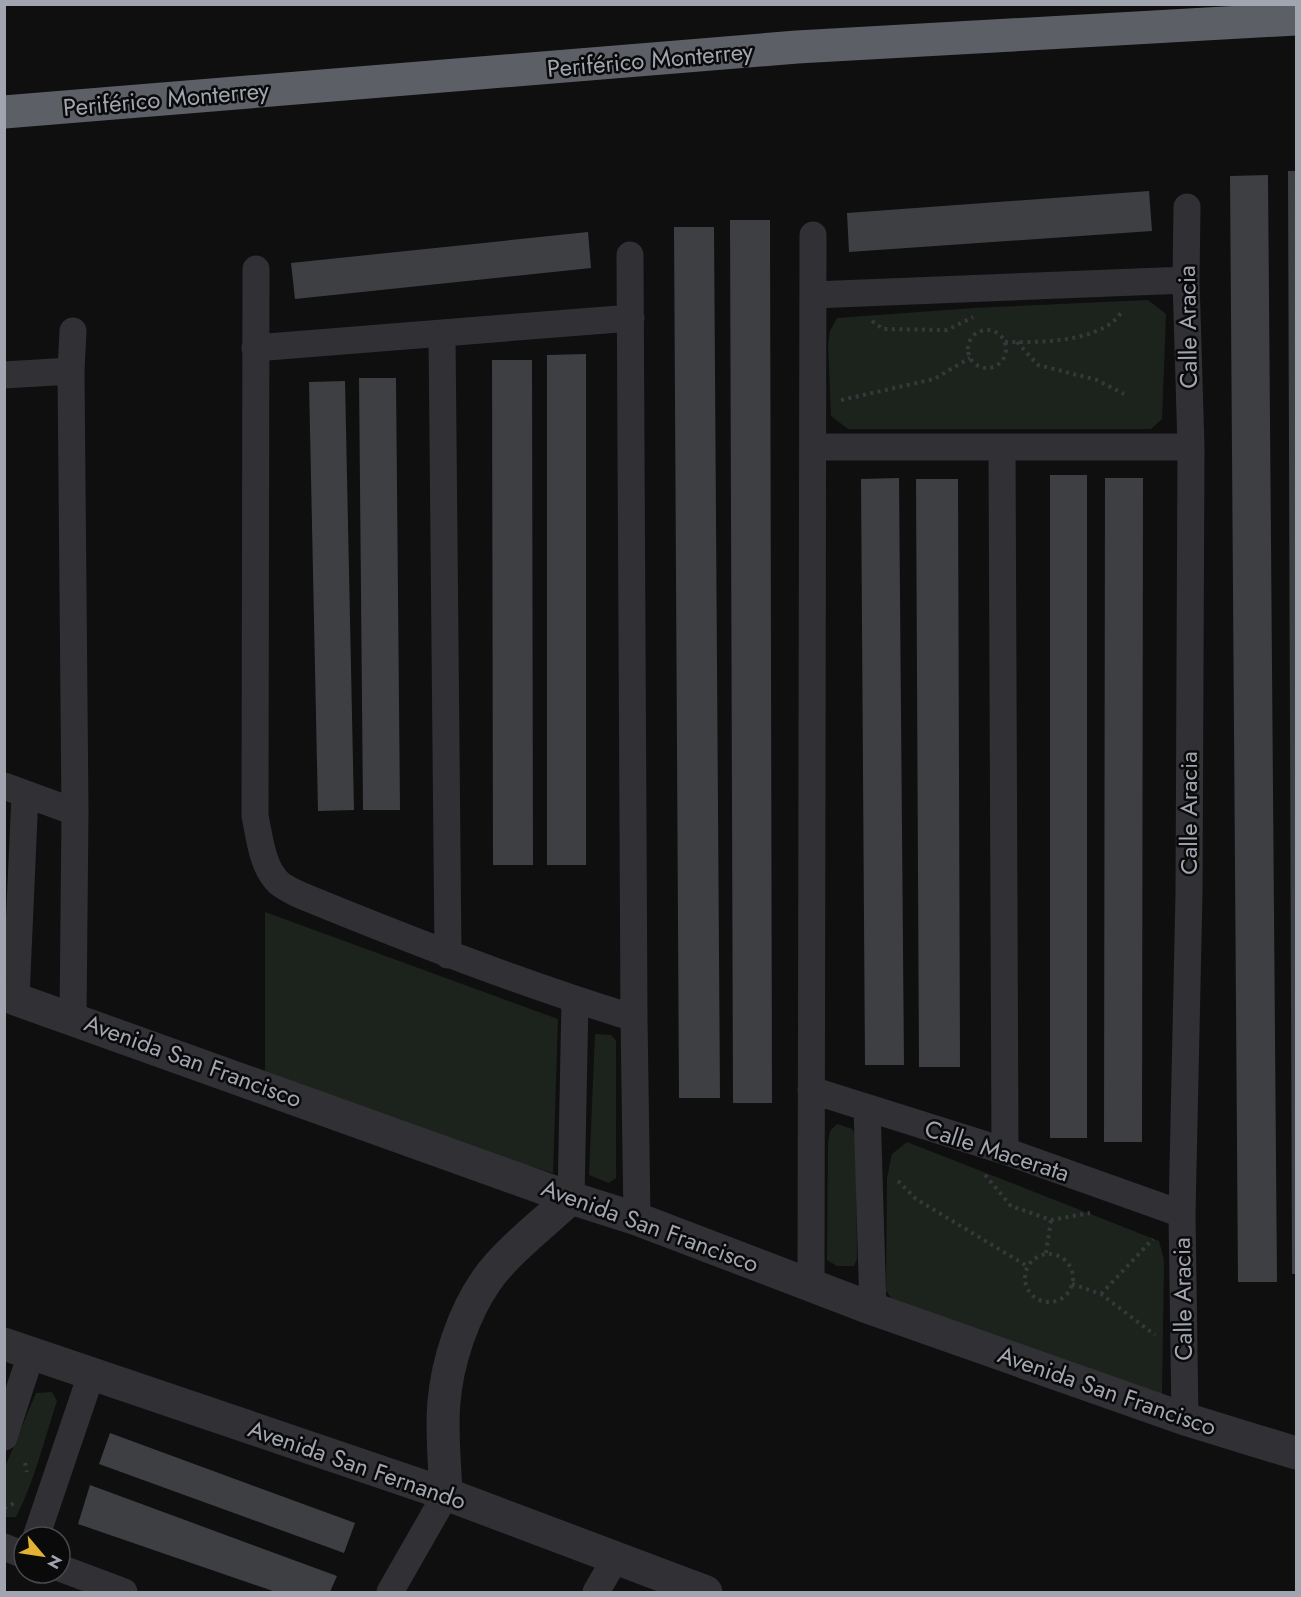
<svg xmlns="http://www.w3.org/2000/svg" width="1301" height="1597" font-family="Jost,sans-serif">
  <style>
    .green { fill: #1c231d }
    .building { fill: #3e3f43 }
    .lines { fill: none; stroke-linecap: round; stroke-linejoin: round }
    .path { stroke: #37383c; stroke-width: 4; stroke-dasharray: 3 4.5; stroke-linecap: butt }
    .minor { stroke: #313135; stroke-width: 27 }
    .tertiary { stroke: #313135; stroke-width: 33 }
    .motorway { stroke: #5d5f66; stroke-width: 33 }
    .labels { text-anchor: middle; stroke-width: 5; stroke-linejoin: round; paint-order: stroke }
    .street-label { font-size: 24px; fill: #a1a5b0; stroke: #0a0a0b }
  </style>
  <rect width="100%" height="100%" fill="#0f0f10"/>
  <!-- green -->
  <path class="green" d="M1148,300L1166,314L1162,419L1151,429H848L831,416L828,345L830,331L837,318L974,308Z
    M265,912L558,1019L553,1173L496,1156L265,1075Z
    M595,1034L611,1035L616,1041V1178L609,1183L589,1175Z
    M837,1124L852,1129L856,1136L857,1259L854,1266H837L827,1260L828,1142L830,1131Z
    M907,1142L1159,1241L1164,1260L1162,1396L893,1300L886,1291L887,1178L892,1154Z
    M52,1392L57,1401C44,1440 35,1480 16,1517H5V1467L36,1393Z"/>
  <!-- building -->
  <path class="building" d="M1288,171H1296V1274H1292Z
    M1268,175L1277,1282H1238L1230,176Z
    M1149,191L1152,231L849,252L847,213Z
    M730,220H770L772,1103H733Z
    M674,227H714L720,1098H679Z
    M588,232L591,268L295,299L291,263Z
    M586,354V865H547V355Z
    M492,360H532L533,865H493Z
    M359,378H396L400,810H363Z
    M345,381L354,810L318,811L309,382Z
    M1050,475H1087V1138H1050Z
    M899,478L904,1065H865L861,479Z
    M1105,478H1143L1142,1142H1104Z
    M916,479H958L960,1067H919Z
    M110,1433L355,1523L344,1553L99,1464Z
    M90,1485L337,1576L330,1592H276L78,1524Z"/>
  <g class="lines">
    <!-- path -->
    <path class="path" d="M872,321L883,329L947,330L973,317
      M968 349a19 19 0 1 1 38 0a19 19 0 1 1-38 0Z
      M1005,342C1039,342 1080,343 1110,324C1115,321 1119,315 1123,311
      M1017,342L1038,365L1097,380L1124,394
      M841,400L934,379L970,358
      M985,1175L1011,1206L1051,1220L1090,1213
      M898,1181L916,1199L1027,1266
      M1046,1253L1051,1220
      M1025 1278a24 24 0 1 1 48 0a24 24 0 1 1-48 0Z
      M1072,1284L1101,1294L1155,1335
      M1101,1294L1153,1239
      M25,1463L27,1472
      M4,1508L17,1502"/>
    <!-- minor -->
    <path class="minor" d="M630,255L634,1018L637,1219
      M256,269L255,816C260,839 262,867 279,883C285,888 294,892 300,895C410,940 520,983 634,1018
      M813,295L1186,280
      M73,331L71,371L75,812L73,1018
      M442,334L448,955
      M255,348L631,318
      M4,375L71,371
      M813,447H1191
      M1002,447L1005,1151
      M4,786L75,812
      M16,998L25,794
      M811,1090L1005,1151L1182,1214
      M867,1108L873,1309
      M571,1198L575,1000
      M811,1285L813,235
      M1185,1419L1182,1214L1189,894L1191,447L1186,280L1187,207
      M4,1437L31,1354
      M36,1537L91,1375
      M4,1547L24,1555
      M60,1568L124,1592
      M390,1592L446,1494
      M596,1592L615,1559"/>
    <!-- tertiary -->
    <path class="tertiary" d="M4,995L571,1198L637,1219L873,1309L1185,1419L1296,1453
      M4,1344L446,1494L706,1592
      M446,1494C445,1465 441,1431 444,1402C447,1363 463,1314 486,1281C505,1253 545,1222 571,1198"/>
    <!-- motorway -->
    <path class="motorway" d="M4,112L797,47L1296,19"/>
  </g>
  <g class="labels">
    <!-- street labels -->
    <g class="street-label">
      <text transform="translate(650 60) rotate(-5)" y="8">Periférico Monterrey</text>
      <text transform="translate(166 99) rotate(-5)" y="8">Periférico Monterrey</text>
      <text transform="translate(1188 327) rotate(-91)" y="8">Calle Aracia</text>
      <text transform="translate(1189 813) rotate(-90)" y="8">Calle Aracia</text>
      <text transform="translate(193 1061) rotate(20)" y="8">Avenida San Francisco</text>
      <text transform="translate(997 1151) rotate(18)" y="8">Calle Macerata</text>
      <text transform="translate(650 1226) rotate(20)" y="8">Avenida San Francisco</text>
      <text transform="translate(1183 1299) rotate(-91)" y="8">Calle Aracia</text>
      <text transform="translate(1107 1391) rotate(19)" y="8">Avenida San Francisco</text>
      <text transform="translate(357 1465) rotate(19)" y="8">Avenida San Fernando</text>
    </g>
  </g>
  <!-- border -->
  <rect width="1301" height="1597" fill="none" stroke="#a1a5b0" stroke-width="12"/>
  <!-- north arrow -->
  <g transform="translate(42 1555) rotate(119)"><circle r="28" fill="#0a0a0b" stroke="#46484d" stroke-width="1.5"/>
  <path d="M0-4.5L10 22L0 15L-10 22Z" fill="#e3b235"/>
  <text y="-9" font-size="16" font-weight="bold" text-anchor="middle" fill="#a1a5b0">N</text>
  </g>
</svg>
